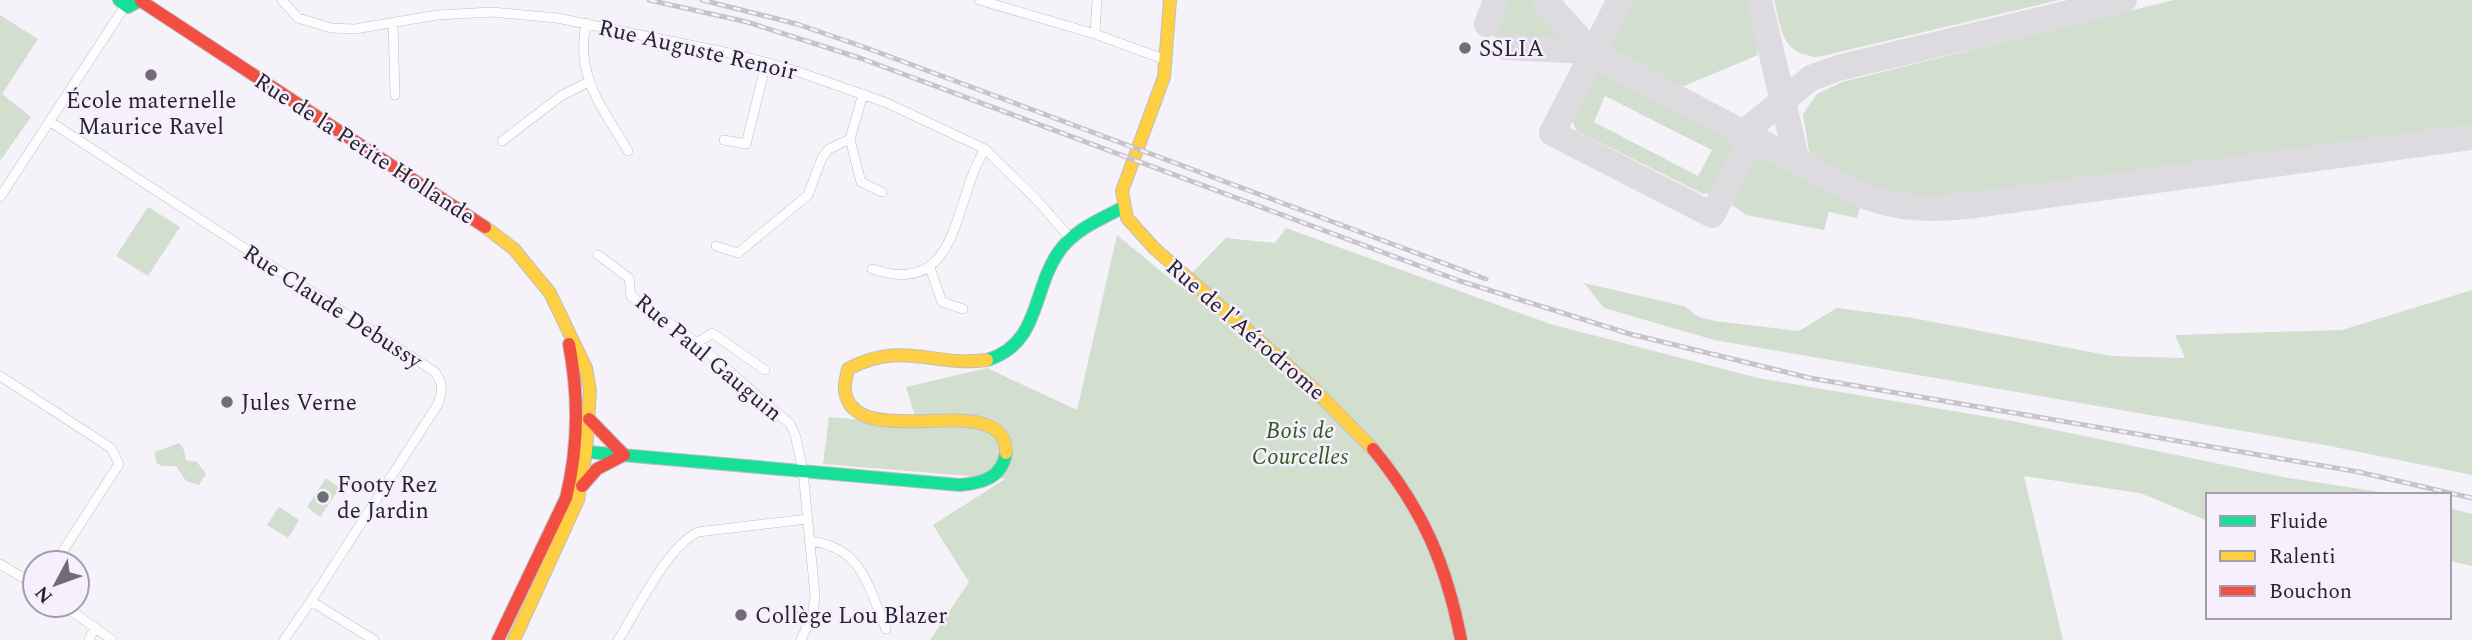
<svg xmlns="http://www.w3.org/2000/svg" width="2472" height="640" font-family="Spectral,serif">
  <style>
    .green { fill: #d2dfce; fill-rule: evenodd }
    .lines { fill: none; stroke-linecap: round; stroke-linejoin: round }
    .taxiway { stroke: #dedbe0; stroke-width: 26 }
    .street-casing { stroke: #c1bec6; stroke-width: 10 }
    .fast-casing { stroke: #c1bec6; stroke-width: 14 }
    .slow-casing { stroke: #c1bec6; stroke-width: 14 }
    .jam-casing { stroke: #c1bec6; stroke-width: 14 }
    .street { stroke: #fefdfe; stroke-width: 9 }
    .fast { stroke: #16e098; stroke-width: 12 }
    .slow { stroke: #ffcf43; stroke-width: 12 }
    .jam { stroke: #f24e42; stroke-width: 12 }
    .rail-casing { stroke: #c6c4c7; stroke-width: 5 }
    .rail { stroke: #f5effe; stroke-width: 2.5; stroke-dasharray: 8; stroke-linecap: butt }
    .poi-dot { fill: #706d75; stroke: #f5effe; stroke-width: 2.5 }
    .labels { text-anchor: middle; stroke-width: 5; stroke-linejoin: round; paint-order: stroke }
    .poi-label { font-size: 23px; fill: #28252e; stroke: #f5effe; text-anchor: start }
    .street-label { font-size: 23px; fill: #28252e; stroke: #f5effe }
    .park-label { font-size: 23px; font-style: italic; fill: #305b1b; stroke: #f5effe }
  </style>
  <rect width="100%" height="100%" fill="#f6f2fa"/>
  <!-- green -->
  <path class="green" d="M1499,0H1535L1571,46C1552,45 1497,49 1489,30Z
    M1629,0H1749L1758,55L1677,89L1620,60L1608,49L1609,39Z
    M1774,0H2059L1818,57C1781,54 1782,31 1774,0Z
    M2174,0H2472V129L1925,201C1881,196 1848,178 1810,158L1803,114L1817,94L1842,82Z
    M0,15L38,39L2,94L31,117L0,161Z
    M1605,69L1736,138L1739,150L1716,192L1703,194L1577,131L1570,117L1571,111L1591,73ZM1605,96L1712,150L1698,176L1594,122Z
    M1762,151L1854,197L1860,208L1857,218L1829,212L1824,230L1746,215L1731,204C1732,188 1747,158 1762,151Z
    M148,207L180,227L148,276L116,256Z
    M1286,228L1550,324L1758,378L2012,421L2283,477L2399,495H2208V521L2140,493L2024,476L2063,640H930L969,582L933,525L1005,479L823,464L829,417L918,425L906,387L987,368L1077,410L1117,235L1179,286L1226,238L1275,243Z
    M1584,283L1684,306L1699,317L1715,321L1799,331L1837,308L1913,318L2111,356L2185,358L2175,335L2342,330L2472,290V475L2330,446L1714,340L1604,308Z
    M179,443L183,447L186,460L197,462L206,474L199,485L186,481L176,466H162L156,463L155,452Z
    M326,478L340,488L320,517L307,507Z
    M279,507L299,520L288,538L267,525Z
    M2449,508L2472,514V566L2449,561Z"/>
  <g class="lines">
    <!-- taxiway -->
    <path class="taxiway" d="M1545,0L1593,54
      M1620,0L1552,133L1712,215L1745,152L1755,144L1763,143
      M1759,0L1797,161
      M1487,24L1496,0
      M1506,47L1588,51
      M1588,64L1598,60L1607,61L1859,194C1899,210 1933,210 1975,205L2472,137
      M1747,147L1743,133L1811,78L1838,68L2124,0"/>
    <defs>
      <path id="street" d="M282,0L298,18L331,28L355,29L437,15L492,12L557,18L739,55L796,71L887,103L985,149L1035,198L1071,239
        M979,0L1095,34L1166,60
        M393,22L395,95
        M586,23C575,77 602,106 628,151
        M1095,34L1097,0
        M49,121L435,372C443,384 443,390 438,404L311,601L374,640
        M850,139L861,182L882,192
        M724,140L746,144L766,63
        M502,141L561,96L588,82
        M0,197L125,6
        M716,246L738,253L808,195L822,158L829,149L850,139L863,94
        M598,255L629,278L631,296L697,343L790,424L795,434L803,471L815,595L813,613L801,640
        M930,268L942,302L963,309
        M872,269C961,299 952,202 985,149
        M697,343L712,333L765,370
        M0,376L111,448L119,464L55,563
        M809,541C862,546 868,586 886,629
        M0,564L35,585
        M63,605L112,640
        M89,640L95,627
        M284,640L311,601
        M618,640C638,609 666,548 698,532L807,519"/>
      <path id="fast" d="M119,0L128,7L141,0
        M987,360C1040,344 1032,291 1058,253C1073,230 1101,219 1124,207
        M577,451L960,485C982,483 1002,478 1006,453"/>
      <path id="slow" d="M1170,0L1164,77L1122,191L1127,218L1154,248L1313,388L1373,449
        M485,227L514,249L550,293L586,368L590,391L586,452L578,500L514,640
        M987,360C932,367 902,340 848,369C847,375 844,384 845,391C854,456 1007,385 1006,453"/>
      <path id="jam" d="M141,1L485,227
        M1373,449C1423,510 1446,563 1461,640
        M582,486L597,469L624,455L589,419
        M498,640L566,498C579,446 579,396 569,344"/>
    </defs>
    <!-- street casing -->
    <use href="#street" class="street-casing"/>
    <!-- fast casing -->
    <use href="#fast" class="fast-casing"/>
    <!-- slow casing -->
    <use href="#slow" class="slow-casing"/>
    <!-- jam casing -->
    <use href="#jam" class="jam-casing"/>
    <!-- street -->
    <use href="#street" class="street"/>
    <!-- fast -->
    <use href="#fast" class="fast"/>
    <!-- slow -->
    <use href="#slow" class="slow"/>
    <!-- jam -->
    <use href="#jam" class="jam"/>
    <defs>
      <path id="rail" d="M649,0L747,22L860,58L1460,281L1630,334L1810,378L2359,472L2472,498
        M702,0L797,24L864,47L1486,279"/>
    </defs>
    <!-- rail casing -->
    <use href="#rail" class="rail-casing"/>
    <!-- rail -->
    <use href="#rail" class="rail"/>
  </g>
  <!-- markers -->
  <g class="poi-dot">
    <circle cx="1465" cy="48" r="7"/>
    <circle cx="151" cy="75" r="7"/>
    <circle cx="227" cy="402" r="7"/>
    <circle cx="323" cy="497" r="7"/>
    <circle cx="741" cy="615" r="7"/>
  </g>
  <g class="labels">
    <!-- poi labels -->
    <g class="poi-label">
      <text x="1479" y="56">SSLIA</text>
      <text x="151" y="108" text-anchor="middle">École maternelle<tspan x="151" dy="26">Maurice Ravel</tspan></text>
      <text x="241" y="410">Jules Verne</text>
      <text x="337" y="492">Footy Rez<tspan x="337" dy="26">de Jardin</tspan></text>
      <text x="755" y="623">Collège Lou Blazer</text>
    </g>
    <!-- street labels -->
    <g class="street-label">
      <text transform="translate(698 49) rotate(13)" y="8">Rue Auguste Renoir</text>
      <text transform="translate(365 148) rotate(33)" y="8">Rue de la Petite Hollande</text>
      <text transform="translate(333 306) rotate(33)" y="8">Rue Claude Debussy</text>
      <text transform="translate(1246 329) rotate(41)" y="8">Rue de l'Aérodrome</text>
      <text transform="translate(709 357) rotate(40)" y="8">Rue Paul Gauguin</text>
    </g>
    <!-- park labels -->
    <g class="park-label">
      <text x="1300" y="438">Bois de<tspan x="1300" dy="26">Courcelles</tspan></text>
    </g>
  </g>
  <!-- legend -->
  <rect x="2206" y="493" width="245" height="126" fill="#f5effe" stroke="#a39eab" stroke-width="2"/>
  <rect x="2220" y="516" width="35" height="10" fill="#16e098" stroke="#a39eab" stroke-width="2"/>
  <text x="2269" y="528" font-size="21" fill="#28252e">Fluide</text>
  <rect x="2220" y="551" width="35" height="10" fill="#ffcf43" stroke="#a39eab" stroke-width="2"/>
  <text x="2269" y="563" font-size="21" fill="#28252e">Ralenti</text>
  <rect x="2220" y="586" width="35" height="10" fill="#f24e42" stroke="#a39eab" stroke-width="2"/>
  <text x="2269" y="598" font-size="21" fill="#28252e">Bouchon</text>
  <!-- north arrow -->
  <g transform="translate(56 584) rotate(229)"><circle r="33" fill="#f5effe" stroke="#a39eab" stroke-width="2"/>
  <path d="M0-5L12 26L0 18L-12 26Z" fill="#706d75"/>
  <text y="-10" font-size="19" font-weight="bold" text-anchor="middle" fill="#28252e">N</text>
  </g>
</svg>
